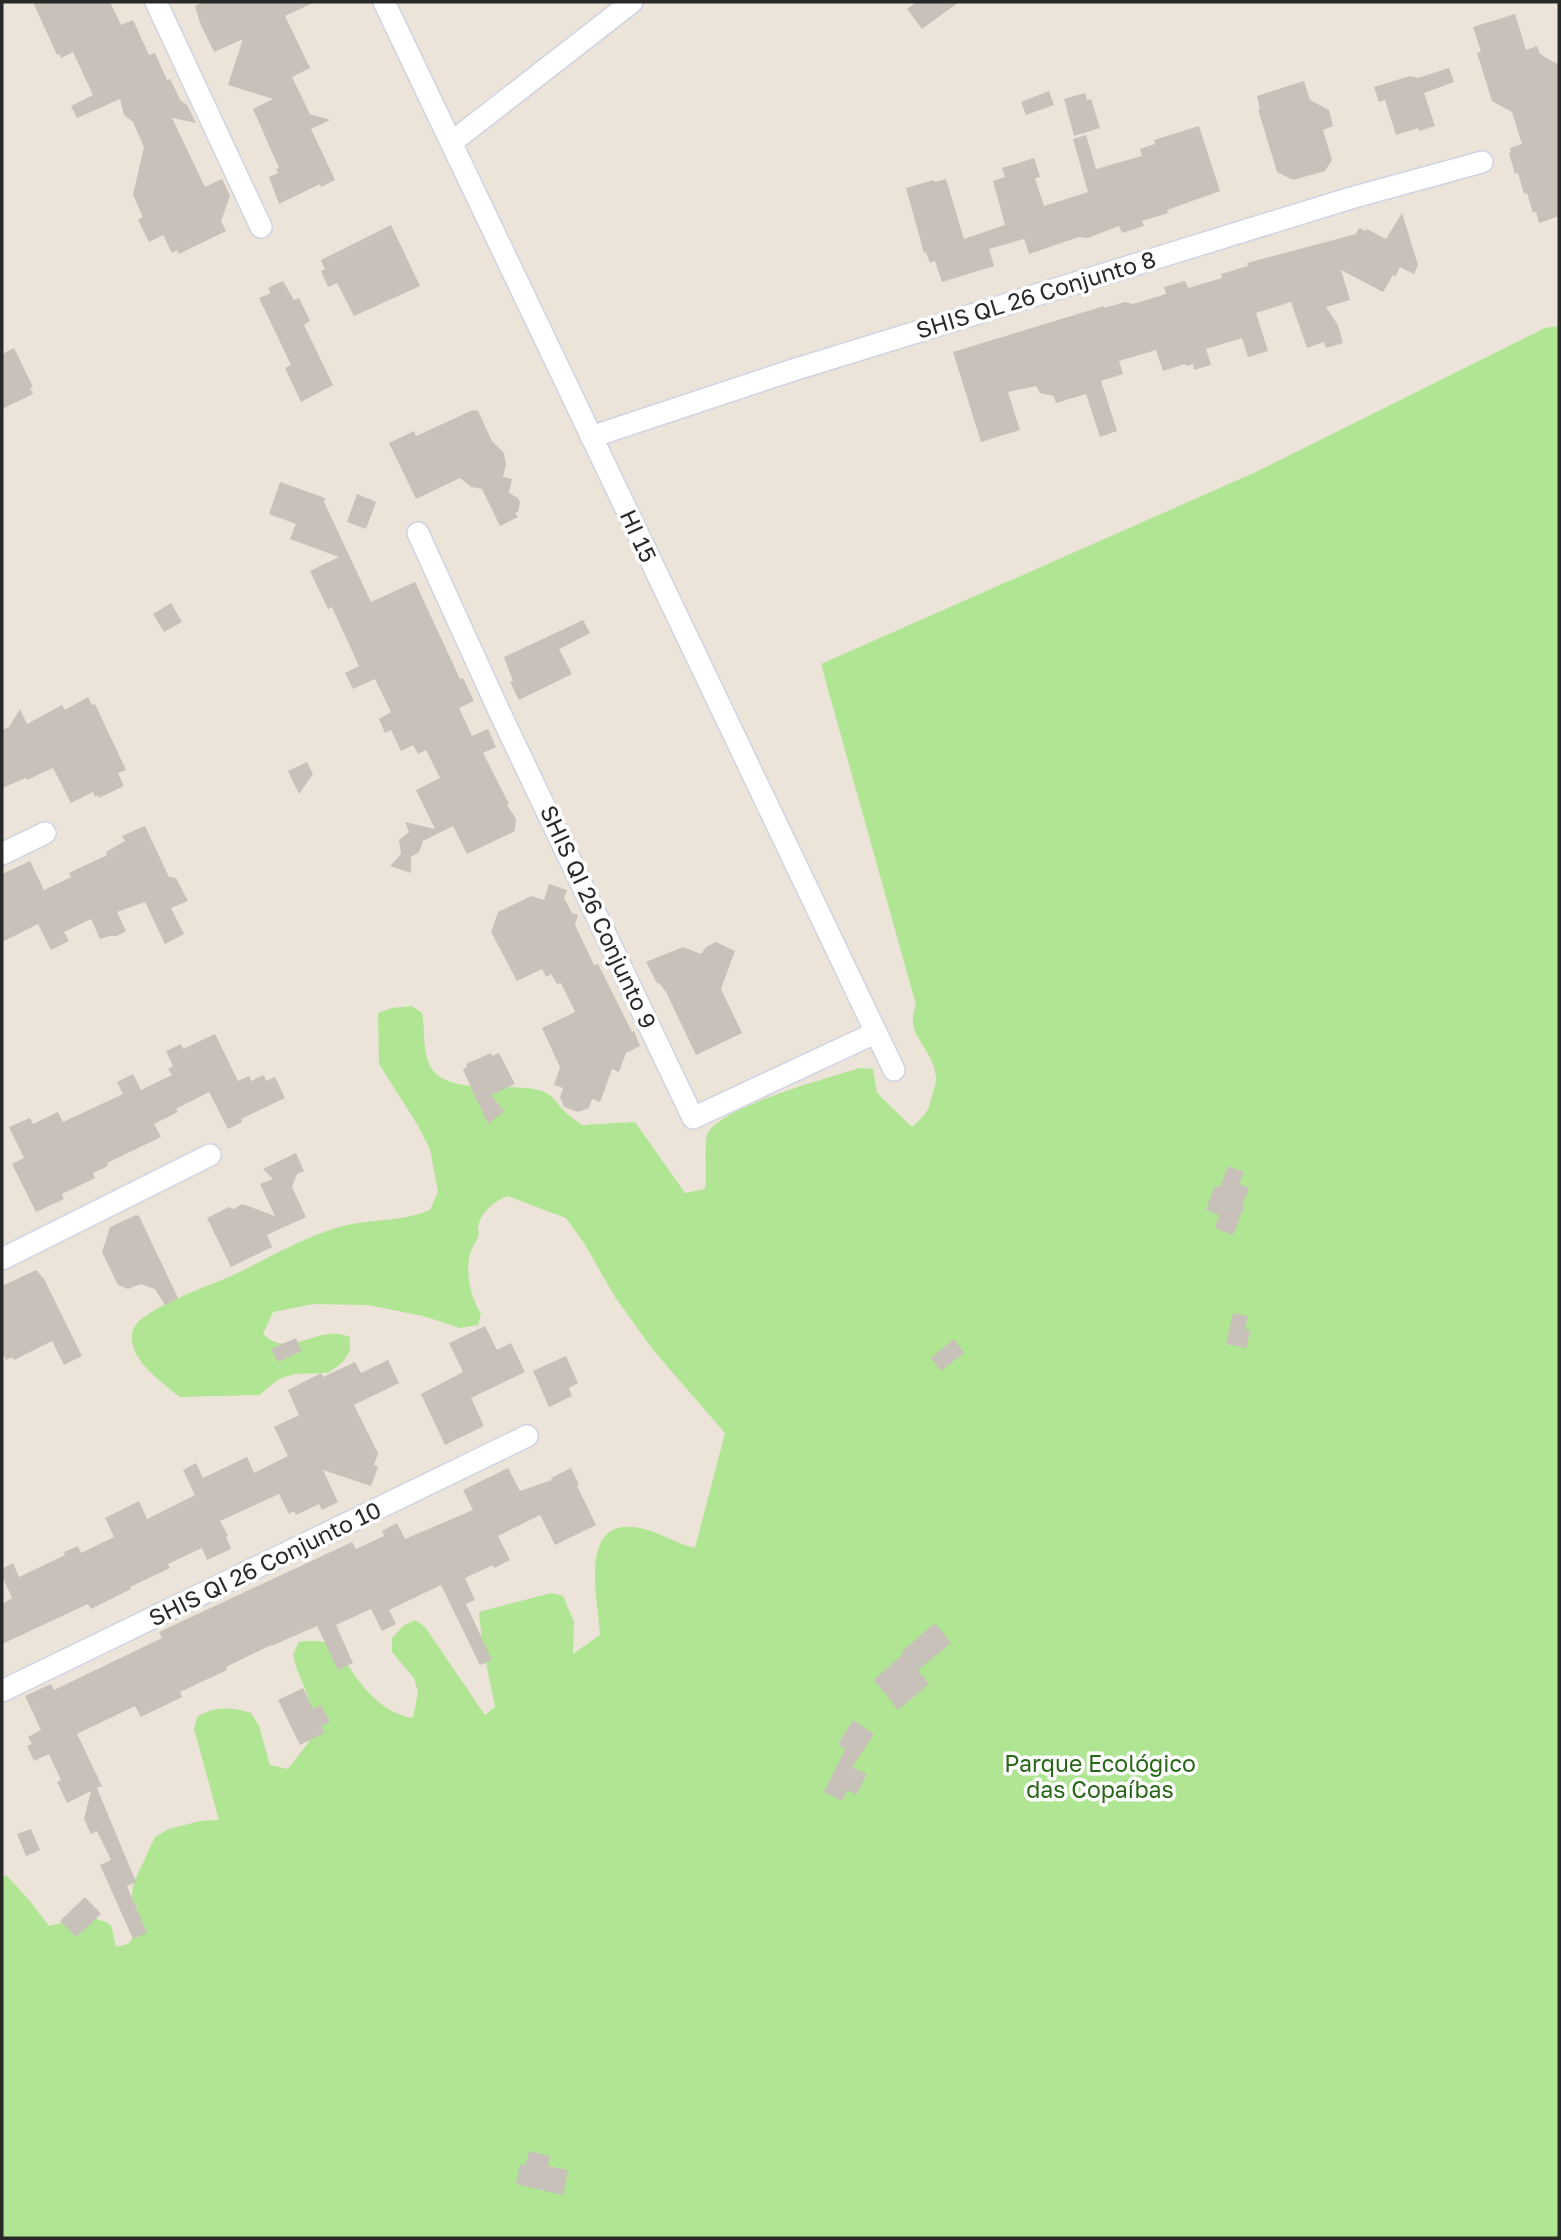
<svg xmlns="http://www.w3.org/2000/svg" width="1561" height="2240" font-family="'Golos Text',sans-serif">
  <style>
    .green { fill: #b0e593 }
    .building { fill: #c7c1b9 }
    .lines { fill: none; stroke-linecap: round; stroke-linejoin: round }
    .minor-casing { stroke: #cfd3e2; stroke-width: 24 }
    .minor { stroke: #fff; stroke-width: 21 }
    .labels { text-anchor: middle; stroke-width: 7; stroke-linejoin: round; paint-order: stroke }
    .street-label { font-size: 23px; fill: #292929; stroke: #fff }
    .park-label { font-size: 23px; fill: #286717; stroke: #fff }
  </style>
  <rect width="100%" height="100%" fill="#ece4d9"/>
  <!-- green -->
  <path class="green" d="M1559,326V2238H2V1876L6,1875L29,1900L49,1926C71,1921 90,1912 111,1925L116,1947L128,1944L138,1932L140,1919L132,1896L133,1884L155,1837L169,1829L200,1821L219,1820L194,1729L197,1717C215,1706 231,1707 251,1713L259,1726L270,1765L288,1769C294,1760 311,1742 313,1733C318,1705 297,1679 293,1654L299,1642C308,1641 318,1640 327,1643C338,1647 343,1658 349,1667C364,1690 385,1714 413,1718L418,1692L414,1678L392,1652V1638L403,1626L415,1620L425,1627L485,1715L495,1707L482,1642L479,1612L551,1593L563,1596L574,1622L573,1654L600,1635C598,1598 576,1512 644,1529C661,1533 677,1544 695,1548L725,1433L653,1350L615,1297L584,1243L566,1218L507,1196C494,1202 480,1212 478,1228C478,1230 479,1232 479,1233C478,1241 471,1247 470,1254C465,1273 471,1298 481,1314L478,1325L460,1328L423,1316L368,1305L314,1304L273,1312L263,1334C292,1361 316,1323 350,1337V1350L343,1362L328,1373L294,1374L279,1379L259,1395L180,1397C163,1383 130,1361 132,1336C132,1331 135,1325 138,1322C161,1302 201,1289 229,1277C266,1260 311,1232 352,1224C379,1219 404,1221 430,1210L438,1192L430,1149L417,1124L379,1064L378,1013L392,1008L412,1006L422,1013C425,1029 423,1046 428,1061C439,1099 513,1081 542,1091C553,1095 557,1104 565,1112C570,1117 577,1121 582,1125L635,1122L685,1193L705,1189C707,1176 704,1145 707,1135C716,1108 831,1077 860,1068L873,1069L877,1093L912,1127C922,1119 928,1112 931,1100C933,1093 936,1085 936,1078C934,1047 903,1036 916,1005L821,664L1256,472L1545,328Z"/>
  <!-- building -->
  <path class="building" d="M33,2H110L121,25L133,20L149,55L155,53L167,80L170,79L181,101L187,105L196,123L172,118L205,187L222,179L230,196L221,221L226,231L179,254L177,250L172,253L163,235L149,242L138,220L143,217L133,195L144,147L133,122L124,115L120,99L77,118L71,106L93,95L73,52L61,58L59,54L57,55Z
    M203,2H315L285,16L310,68L292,77L310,114L330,120L311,129L335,180L321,187L320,184L279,204L269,177L278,173L276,169L279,168L253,109L273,99L228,85L243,39L214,52L200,23L195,6Z
    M917,2H959L922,29L907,9Z
    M1515,14L1526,50L1537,46L1540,54L1559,65V216L1539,223L1536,212L1533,213L1527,193L1524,194L1518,173L1515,174L1509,153L1511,152L1510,148L1522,144L1512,112L1492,101L1477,53L1481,52L1473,27Z
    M1449,68L1454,82L1424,93L1435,126L1419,131L1418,128L1396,135L1385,100L1379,102L1374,87L1410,76L1418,78Z
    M1304,81L1310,100L1329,110L1333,126L1323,130L1332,160L1325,171L1293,180L1277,172L1258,109H1260L1257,96Z
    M1049,91L1054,105L1026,115L1021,102Z
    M1085,93L1087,100L1091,99L1100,128L1074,136L1064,99Z
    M1199,126L1220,191L1167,210L1168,213L1142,221L1144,226L1122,233L1119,226L1088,238L1079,237L1029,254L1024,239L989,249L994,266L942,282L935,261L930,263L926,252L924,253L906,188L934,180L935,182L946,179L964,239L1005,225L993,181L1005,177L1002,168L1034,158L1040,177L1035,178L1044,206L1088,192L1073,139L1086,135L1096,169L1142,156L1140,149L1155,144L1154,140Z
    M1402,213L1418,265L1414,274L1400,267L1395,277L1393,275L1383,292L1341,270L1350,300L1326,307L1338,325L1343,343L1326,348L1324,342L1307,348L1291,302L1256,313L1268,351L1248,357L1242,338L1206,349L1211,365L1194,370L1193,364L1186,366L1185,364L1163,371L1156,350L1119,361L1123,374L1101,381L1117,431L1100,437L1086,394L1056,403L1054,396L1040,393L1036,386L1008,392L1020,430L981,442L953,352L1104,306V308L1125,302L1133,304L1166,294L1164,287L1185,281L1188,288L1222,278L1221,274L1248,266L1247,263L1356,234L1359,228L1366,231L1367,229L1386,239Z
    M391,225L420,286L354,316L337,283L328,287L321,271L325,269L321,260Z
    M283,281L294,300L299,298L310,321L304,325L333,385L301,402L285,368L291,365L259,298L271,293L268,288Z
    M14,348L33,387L30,388L33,394L2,409V354Z
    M473,410L478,411L492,441L504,453L506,464L503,477L512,479L509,493L518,498L520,502L518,512L515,513L518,517L500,526L482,489L471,487L460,478L416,499L389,443L414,431L416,436Z
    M280,482L325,498L324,502L371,602L415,582L460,679L463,678L474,701L459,708L472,736L488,729L496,747L483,753L509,804L507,805L516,819L515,831L467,854L453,826L423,841L419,852L411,857V873L390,866L401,854L399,840L409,832L405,822L435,829L416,790L440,778L426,750L418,754L413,745L401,751L391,730L385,733L379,719L391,712L375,679L353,689L345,673L359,666L332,607L328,609L310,571L339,557L290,539L296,524L269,514Z
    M357,494L376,502L366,529L347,522Z
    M171,603L182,622L164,632L153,614Z
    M583,620L590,633L559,649L572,674L519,700L510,682L513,681L504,657Z
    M88,697L92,705L95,704L126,770L118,773L124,786L99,798L98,795L95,797L93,792L71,803L53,768L27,780L26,778L2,788V730L9,727L20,709L27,724L62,705L65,710Z
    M307,762L313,774L299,794L288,771Z
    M145,826L169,877L176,878L188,901L171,908L184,934L165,944L145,902L117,912L126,931L117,936H109L100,939L91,919L64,932L69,941L51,950L38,924L2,942V874L30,861L44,890L71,877L69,873L107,855L106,852L125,841L122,836Z
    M549,884L567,890L564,898L572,913L578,915L575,925L587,950L594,965L598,964L632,1032L634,1031L640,1046L626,1053L619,1072L612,1069L600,1102L592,1099L589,1108L578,1112L564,1107L560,1097L563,1088L554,1085L560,1067L542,1028L575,1012L561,983L557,984L551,974L546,977L542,969L517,981L491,932L498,912L531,896L544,900Z
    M716,942L735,951L721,989L742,1033L696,1055L666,992L660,984L657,983L646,962L683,947L701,954L706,947Z
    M215,1034L238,1081L249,1076L251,1081L264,1075L266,1081L275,1077L285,1098L241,1119L242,1122L228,1129L209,1092L176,1109L178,1112L154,1124L161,1137L107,1163L108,1166L93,1173L95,1178L62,1194L64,1199L36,1212L12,1164L24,1158L9,1127L30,1118L33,1124L58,1112L63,1122L123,1094L117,1082L133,1074L141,1090L172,1075L168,1069L173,1066L166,1051L181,1044L183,1049Z
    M491,1053L492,1056L499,1053L515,1084L491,1095L504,1111L488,1124L463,1070L467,1067L466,1064Z
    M296,1153L304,1171L297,1174L292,1187L306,1217L267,1235L272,1247L231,1267L207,1218L229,1207L234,1209L242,1204L275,1216L260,1184L273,1179L263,1169Z
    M1228,1166L1244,1172L1239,1184L1249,1188L1242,1206L1244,1207L1233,1235L1215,1228L1219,1215L1206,1210L1215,1186L1220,1187Z
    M136,1215L139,1216L178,1298L165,1305L155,1289L141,1284L128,1289L118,1285L102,1252L110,1227Z
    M36,1270L44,1279L82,1356L64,1365L52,1341L14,1360L12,1357L6,1360L2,1351V1286Z
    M1233,1313L1248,1316L1245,1329L1250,1330L1246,1348L1226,1344Z
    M485,1326L497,1350L511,1343L525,1372L471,1398L484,1426L445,1445L421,1394L463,1372L449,1343Z
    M296,1338L302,1351L278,1362L271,1349Z
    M954,1339L964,1353L941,1371L931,1358Z
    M566,1356L578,1383L569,1388L572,1396L549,1407L533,1371Z
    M388,1360L399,1383L354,1405L378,1453L374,1465L378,1467L371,1486L323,1470L338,1502L322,1510L319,1504L296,1515L294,1511L289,1514L279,1494L220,1521L228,1536L226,1537L231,1548L229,1550L207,1560L202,1548L168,1564L170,1568L130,1587L131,1589L91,1609L88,1604L2,1644V1604L12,1598L2,1576V1569L13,1563L19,1577L65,1555L64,1552L78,1546L81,1553L114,1537L105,1518L139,1501L147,1519L195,1495L183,1470L196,1463L203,1478L247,1457L254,1473L288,1456L274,1427L299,1415L288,1390L321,1373L323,1377L355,1362L361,1373Z
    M508,1468L520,1491L552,1480L551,1478L571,1468L579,1485L577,1486L596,1525L555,1545L540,1515L498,1536L510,1560L494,1568L493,1565L465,1578L475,1600L466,1604L492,1660L480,1665L441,1585L389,1610L396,1624L382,1631L371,1609L336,1625L353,1663L338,1670L317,1626L271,1646V1645L226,1667L227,1670L180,1692L182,1697L141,1717L135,1706L77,1734L102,1786L97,1788L136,1882L127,1886L147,1933L133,1939L100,1865L111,1860L97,1831L91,1834L84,1819L91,1791L67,1803L57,1782L61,1780L49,1754L34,1761L27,1746L32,1744L28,1737L41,1730L25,1696L51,1684L54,1690L162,1638L159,1632L352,1542L356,1549L384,1536L382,1531L397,1523L405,1539L473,1510L463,1490Z
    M935,1623L951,1643L918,1670L929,1684L898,1710L874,1680L903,1654L901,1652Z
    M303,1688L313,1709L321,1705L330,1722L321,1726L324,1733L300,1745L278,1700Z
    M853,1720L874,1734L852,1767L867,1774L856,1795L847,1790L842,1801L824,1792L845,1749L838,1744Z
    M31,1829L40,1850L26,1856L17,1834Z
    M85,1897L101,1914L76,1937L60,1921Z
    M529,2151L550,2156L548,2166L568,2170L563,2195L516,2184L520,2165L525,2166Z"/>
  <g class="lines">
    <defs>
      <path id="minor" d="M156,2L261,227
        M384,2L894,1070
        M452,142L632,2
        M591,437L790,371L1351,198L1482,162
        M418,533L499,711L693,1118L875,1033
        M2,854L45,833
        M2,1259L210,1155
        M2,1691L527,1436"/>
    </defs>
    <!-- minor casing -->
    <use href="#minor" class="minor-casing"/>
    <!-- minor -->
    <use href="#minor" class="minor"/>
  </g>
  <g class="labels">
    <!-- street labels -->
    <g class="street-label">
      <text transform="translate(1036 295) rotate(-17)" y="8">SHIS QL 26 Conjunto 8</text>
      <text transform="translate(638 536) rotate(65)" y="8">HI 15</text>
      <text transform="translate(598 917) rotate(65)" y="8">SHIS QI 26 Conjunto 9</text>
      <text transform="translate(265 1564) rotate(-26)" y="8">SHIS QI 26 Conjunto 10</text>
    </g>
    <!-- park labels -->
    <g class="park-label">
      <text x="1100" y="1772">Parque Ecológico<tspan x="1100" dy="26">das Copaíbas</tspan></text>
    </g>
  </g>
  <!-- border -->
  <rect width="1561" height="2240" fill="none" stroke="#292929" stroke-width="7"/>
</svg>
